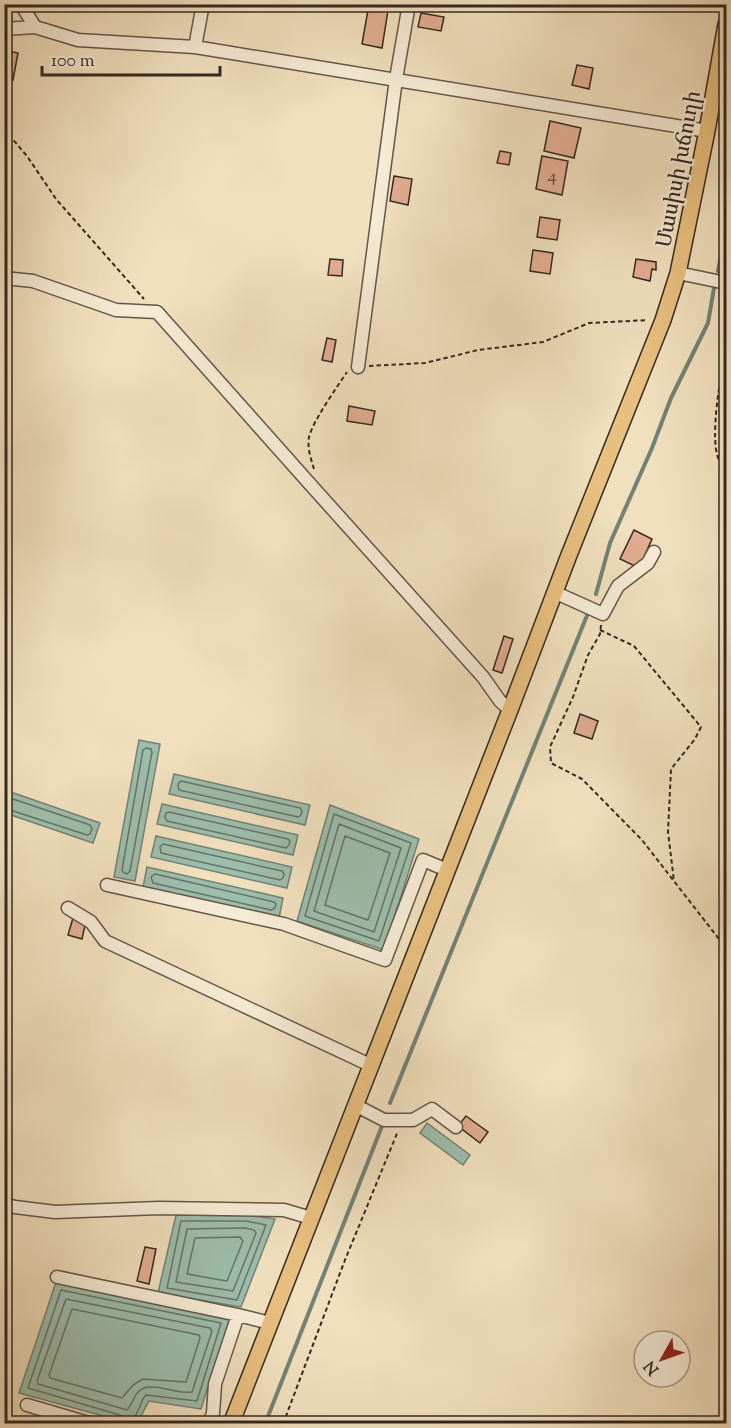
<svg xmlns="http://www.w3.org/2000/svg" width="731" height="1428" font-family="'Sorts Mill Goudy','Noto Serif Armenian',serif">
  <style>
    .water { fill: #9cbeac; stroke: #728275; stroke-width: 1.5 }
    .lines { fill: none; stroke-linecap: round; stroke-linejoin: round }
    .shore { stroke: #687367; stroke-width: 1.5 }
    .stream { stroke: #728275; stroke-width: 4 }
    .building { fill: #e2ad92; stroke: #342822; stroke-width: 1.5 }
    .minor-casing { stroke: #635649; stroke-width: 15 }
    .major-casing { stroke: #342822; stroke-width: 18 }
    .path { stroke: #342822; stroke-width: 2; stroke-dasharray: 4.5 3; stroke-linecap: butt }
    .minor { stroke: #f6ebd5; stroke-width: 12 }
    .major { stroke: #e8c07f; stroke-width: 15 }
    .labels { text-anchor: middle; stroke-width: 4.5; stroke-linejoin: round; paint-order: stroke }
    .number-label { font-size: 18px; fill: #60493e }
    .street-label { font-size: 21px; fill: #342822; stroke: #f6ebd5 }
  </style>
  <rect width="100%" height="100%" fill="#f1e0be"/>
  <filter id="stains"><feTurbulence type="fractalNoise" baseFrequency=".00333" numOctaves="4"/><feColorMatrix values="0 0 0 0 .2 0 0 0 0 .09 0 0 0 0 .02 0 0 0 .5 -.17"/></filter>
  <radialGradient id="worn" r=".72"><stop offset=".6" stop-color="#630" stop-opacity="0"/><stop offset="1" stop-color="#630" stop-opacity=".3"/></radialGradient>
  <!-- water -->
  <path class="water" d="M139,740L160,744L135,881L114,877Z
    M174,774L310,805L305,825L169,794Z
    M5,790L100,823L93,843L5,813Z
    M162,804L298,835L293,855L157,824Z
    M330,805L419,839L384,950L297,921Z
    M156,836L292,867L287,888L151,857Z
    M147,867L283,898L279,918L143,887Z
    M427,1123L470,1155L463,1165L420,1133Z
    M176,1215H247L275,1219L241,1307L158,1293Z
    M56,1282L230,1318L201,1409L149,1401L137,1423H129L19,1393Z"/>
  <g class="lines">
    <!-- shore -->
    <path class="shore" d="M146,748L151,749L152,752L130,871L127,874L123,872L122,870L143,750Z
      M181,781L300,808L302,811L301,815L298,817L179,790L178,784Z
      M4,796L90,825L92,829L90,834L87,835L4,808
      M169,812L288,839L290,841L289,845L286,848L167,821L165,817L166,813Z
      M334,814L411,843L379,941L305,916Z
      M339,824L401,848L374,932L314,911Z
      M345,836L390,853L368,920L325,905Z
      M163,844L282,871L284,874L283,878L280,880L161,853L160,847Z
      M155,874L274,902L276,904L275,908L271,910L153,883L151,877Z
      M181,1221H246L266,1225L237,1300L167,1288Z
      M245,1228L254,1230L256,1233L233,1291L176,1282L187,1229Z
      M240,1237L243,1241L227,1281L187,1274L195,1238Z
      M66,1299L210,1328L212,1331L192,1392C178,1395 152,1381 140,1390C134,1395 132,1405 127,1410L38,1384L37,1381Z
      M72,1309L199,1335L200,1338L186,1382L143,1379L133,1385L122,1398L50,1378L49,1375Z
      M125,1424L124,1418L120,1415L28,1388L61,1290L221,1323L197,1401L146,1395L143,1399L132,1424"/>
    <!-- stream -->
    <path class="stream" d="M718,271L726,228
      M596,594L610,543L652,448L671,398L708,323L714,288
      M390,1103L588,613
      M265,1424L382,1126"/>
  </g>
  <!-- building -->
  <path class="building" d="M369,4H389L382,48L362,44Z
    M421,13L444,17L441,31L418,27Z
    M4,50L18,53L13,80L4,78Z
    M577,65L593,68L589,89L572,85Z
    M550,121L581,128L574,158L544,151Z
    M500,151L511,153L509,165L497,163Z
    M542,156L568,161L562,195L536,189Z
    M394,176L412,179L408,205L390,201Z
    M540,217L560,220L557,240L537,237Z
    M533,250L553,253L550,274L530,271Z
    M330,259L343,260L342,276L328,275Z
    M636,259L656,262V270L652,269L650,281L633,277Z
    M327,338L336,340L332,362L322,360Z
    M349,406L375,411L372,425L347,421Z
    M634,530L652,539L639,568L620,559Z
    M504,636L513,639L502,673L493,670Z
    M580,714L598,721L592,739L574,733Z
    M73,918L86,921L82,939L68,935Z
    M466,1116L488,1132L480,1143L458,1126Z
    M145,1247L156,1249L149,1284L137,1281Z"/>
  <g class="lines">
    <defs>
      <path id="minor" d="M21,4L35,27
        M4,29L35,27L78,40L195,47L707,131
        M195,47L203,4
        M678,273L726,283
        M4,278L33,281L116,310L157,312C265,434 374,556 483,677L500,701L510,710
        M358,367L396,79L409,4
        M554,592L603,614L618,586L648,563L654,552
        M107,885L284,924L385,960L423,860L447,870
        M68,908L91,922L105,941L370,1065
        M355,1105L384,1120H413L432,1109L456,1127
        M4,1204L15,1207L55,1212L159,1208L284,1210L311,1218
        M57,1277L238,1315L270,1323
        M27,1405L92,1424
        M209,1424L213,1413L215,1384L238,1315"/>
      <path id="major" d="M231,1424L510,710L569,555L663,320L678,273L707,131L726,24"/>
    </defs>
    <!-- minor casing -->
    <use href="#minor" class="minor-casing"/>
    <!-- major casing -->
    <use href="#major" class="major-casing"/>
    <!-- path -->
    <path class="path" d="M4,129L27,156L56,199L144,299
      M726,351C721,373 708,443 720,462C722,464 724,466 726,469
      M369,366L425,363L478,350L543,342L589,323L648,320
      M314,469C311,459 307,448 309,437C313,421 337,387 347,372
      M601,625L600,634L588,655L573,697L550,747L551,763L582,779L642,840L726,948
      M600,630L634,646L701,727L695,739L671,769L668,832L674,881
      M283,1424L345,1260L398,1131"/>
    <!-- minor -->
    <use href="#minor" class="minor"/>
    <!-- major -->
    <use href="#major" class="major"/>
  </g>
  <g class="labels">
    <!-- number labels -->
    <g class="number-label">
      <text x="552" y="181">4</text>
    </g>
    <!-- street labels -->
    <g class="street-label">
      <text transform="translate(678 169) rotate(-79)" y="7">Մասիսի խճուղի</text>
    </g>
  </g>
  <!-- margin -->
  <rect width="731" height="1428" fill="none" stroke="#f1e0be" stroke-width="24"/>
  <rect x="6" y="6" width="719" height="1416" fill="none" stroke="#342822" stroke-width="3"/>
  <rect x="12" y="12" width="707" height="1404" fill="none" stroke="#342822" stroke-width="1.5"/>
  <!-- north arrow -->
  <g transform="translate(662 1359) rotate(230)"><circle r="28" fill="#f6ebd5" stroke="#a89d8d" stroke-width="1.5"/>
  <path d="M0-4.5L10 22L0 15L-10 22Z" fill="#8f2418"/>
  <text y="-9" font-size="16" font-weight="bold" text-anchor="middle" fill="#342822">N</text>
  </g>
  <!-- scale -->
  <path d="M42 66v9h178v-9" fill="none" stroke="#342822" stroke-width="3"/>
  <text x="51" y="66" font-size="18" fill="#342822" stroke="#f6ebd5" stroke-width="4.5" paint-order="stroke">100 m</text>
  <rect width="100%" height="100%" filter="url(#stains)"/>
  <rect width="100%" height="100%" fill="url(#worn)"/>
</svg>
